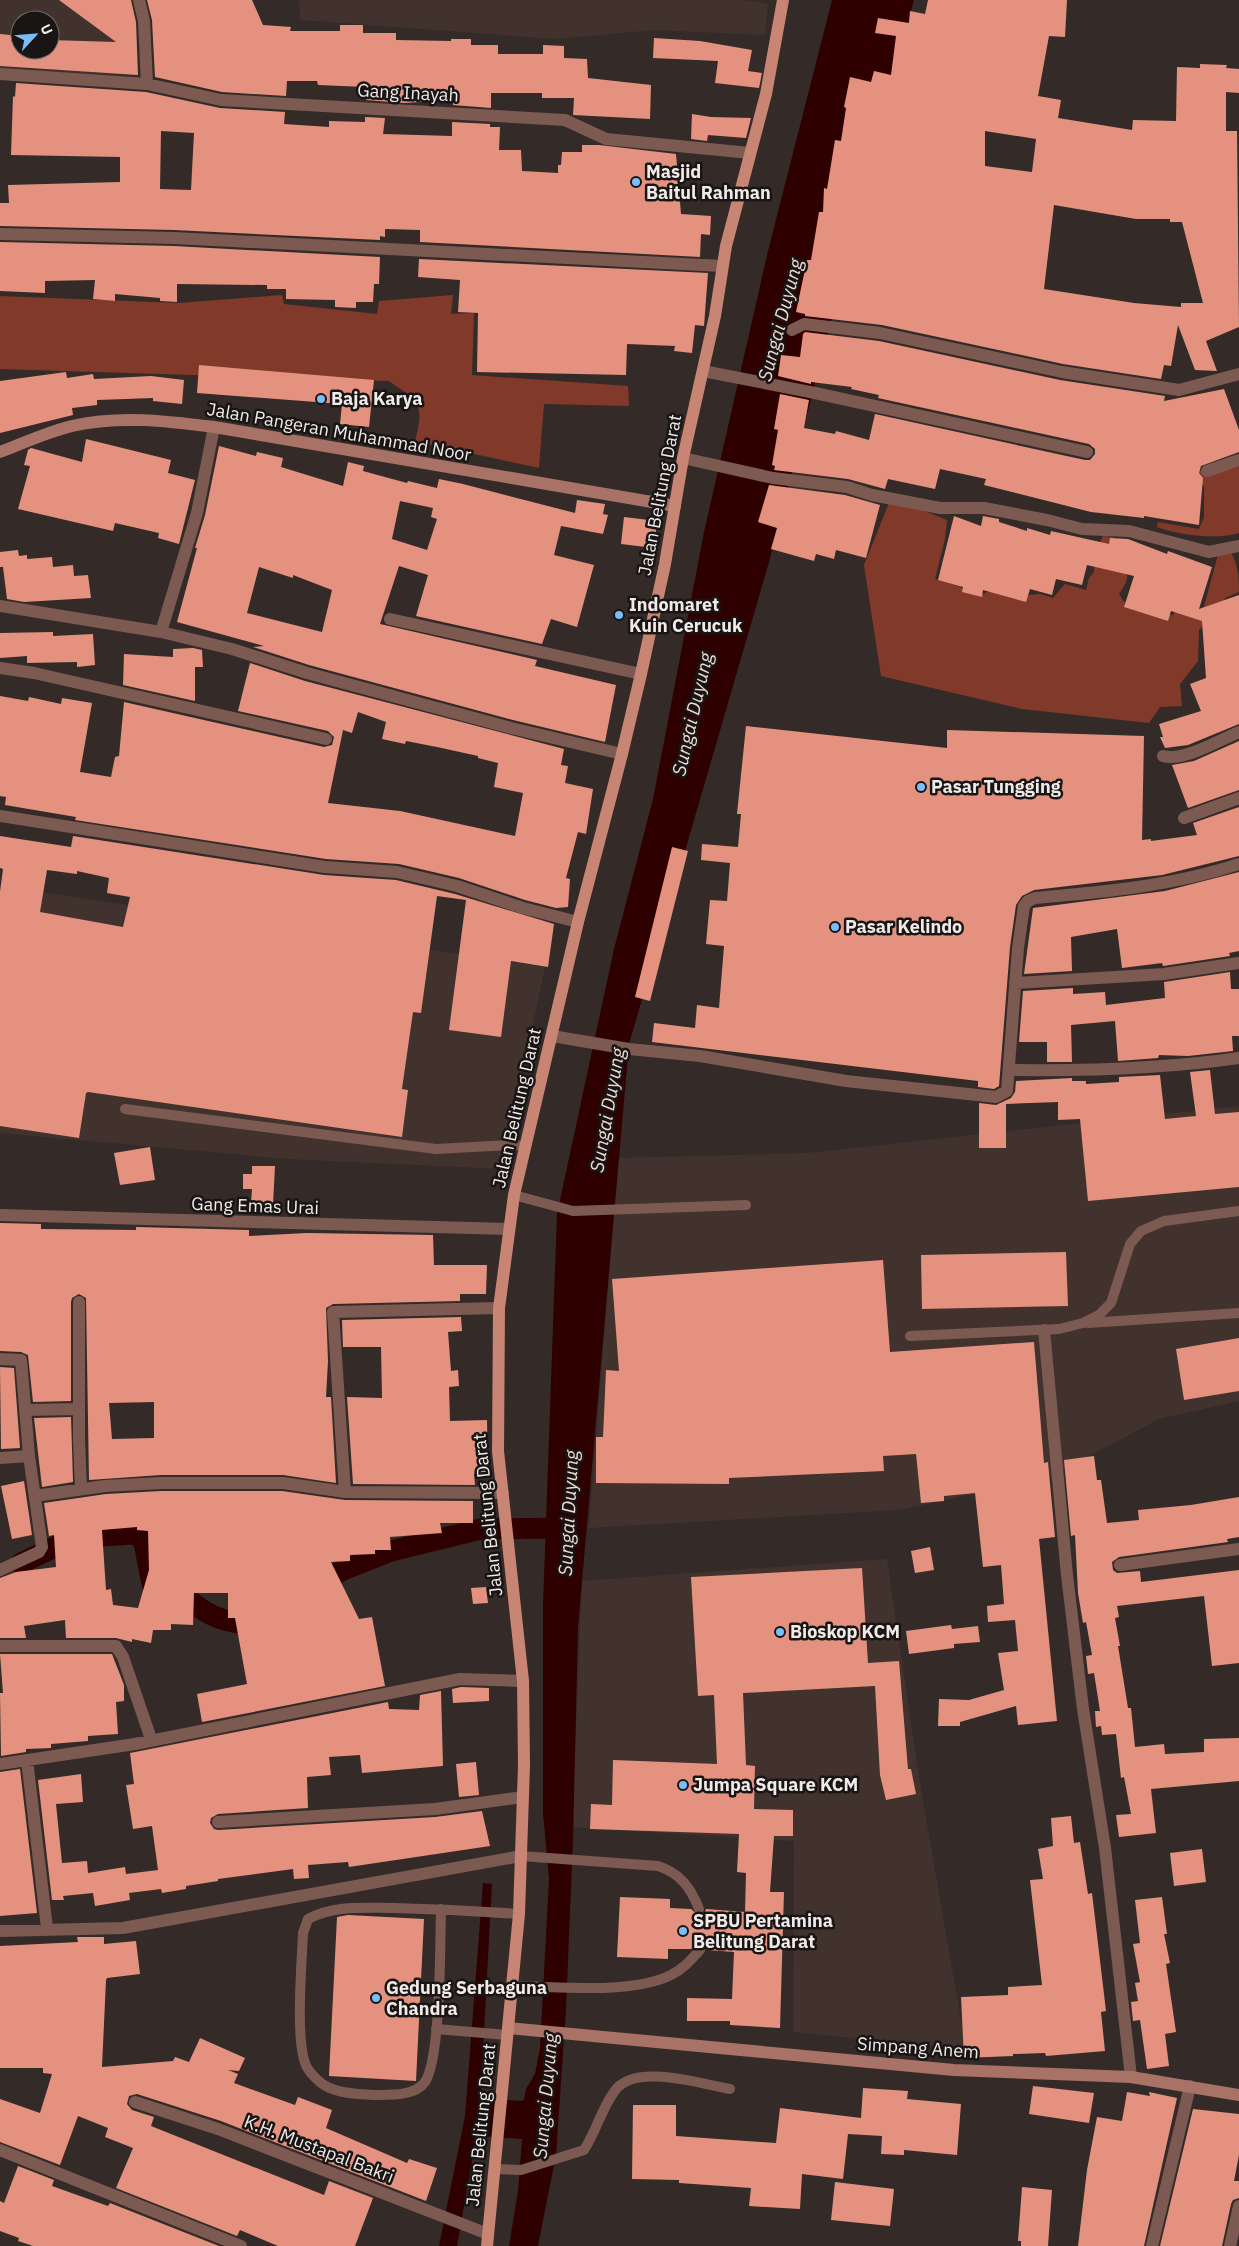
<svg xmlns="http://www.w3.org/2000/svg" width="1239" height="2246" font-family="'IBM Plex Sans',sans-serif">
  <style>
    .built { fill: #41322e; fill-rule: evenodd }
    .green { fill: #813a2a }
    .water { fill: #2f0000 }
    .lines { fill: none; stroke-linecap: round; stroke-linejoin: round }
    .canal { stroke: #2f0000; stroke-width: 21 }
    .building { fill: #e4927f; fill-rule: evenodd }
    .lane { stroke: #7c5a52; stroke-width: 10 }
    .street { stroke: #7c5a52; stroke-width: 12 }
    .secondary { stroke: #a87266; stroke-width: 12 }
    .primary { stroke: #c98574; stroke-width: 12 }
    .poi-dot { fill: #78bff8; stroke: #181514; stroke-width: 2 }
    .labels { text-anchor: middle; stroke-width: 5; stroke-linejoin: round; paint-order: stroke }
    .street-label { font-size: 18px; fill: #f0eae8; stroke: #181514 }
    .poi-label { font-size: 18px; font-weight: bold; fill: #f0eae8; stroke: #181514; text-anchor: start }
    .water-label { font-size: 19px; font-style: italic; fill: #f0d9d3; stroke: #181514 }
  </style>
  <rect width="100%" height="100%" fill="#342b29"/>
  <!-- built -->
  <path class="built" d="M0,0H120L131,8L134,76L0,70ZM20,20H50V50H20Z
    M299,0H745L768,4L765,35L654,30L556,39L300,20Z
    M0,886L545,967L502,1169L288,1159L0,1133Z
    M1239,1106V1401L1159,1419L1046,1479L898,1510L589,1528L618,1158L807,1153Z
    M887,1559L919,1778L966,2049L793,2032L794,1841L572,1827L582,1581Z"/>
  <!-- green -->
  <path class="green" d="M282,295L284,304L377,314L379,301L453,295L451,314L474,313L472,375L628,386L629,406L544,404L539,468L415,441C425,403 419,402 389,381L0,369V296L178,303Z
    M1239,461V533C1217,540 1178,535 1157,527L1158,522L1199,529L1204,517V486L1188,474Z
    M891,498L947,520L945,539L935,579L954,584L966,590L983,594L991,590L1029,595L1040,594L1053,598L1065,584L1086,590L1089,578L1094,572L1095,553L1103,536L1113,537C1112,551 1129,565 1127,579C1126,584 1122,589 1119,594L1124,602L1164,615H1173L1177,608L1203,610L1218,555L1231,553C1238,564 1239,579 1239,592L1225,598L1220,608L1199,630L1198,661L1180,684L1182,706L1160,707L1149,723L1022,709L881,676L864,565Z"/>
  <!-- water -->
  <path class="water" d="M832,0H914L769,562L629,1044L578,1627L573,1840L566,2009L556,2155L538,2246H509L518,2191L522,2139L479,2136L475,2144L457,2246H439L465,2116L483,1883L492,1884L481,2088L484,2099L522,2101L524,2099L526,2089L535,2074L540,2048L549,1879L543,1813V1605L557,1214L614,949L653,799L704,532L768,251Z"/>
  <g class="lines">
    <!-- canal -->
    <path class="canal" d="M21,1563L74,1538L132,1534L143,1538L152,1584C174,1584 189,1602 206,1612C223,1622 244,1625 263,1623
      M312,1588L343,1570L391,1551L481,1529L567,1528"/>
  </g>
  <!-- building -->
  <path class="building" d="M59,0H131L136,22L138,75L0,66V34L20,36V50H50V40L116,42Z
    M147,0H252L263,25L291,27L290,31H340V25H363V33H396V40L451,41V39H471V45H498V54H543V45L564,46V58L587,59L588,78L651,85L650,119L573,115L574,98H542V93H491V108L453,105V100L404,103L366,100V87L318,85L317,81H287L286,96L222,92L155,77L152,20Z
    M928,0H1067L1065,37L1049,36L1038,96L1061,100L1058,118L1132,130L1133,120L1176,121L1177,67L1200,68V64L1227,65L1226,68L1239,69V93L1226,92V131H1237L1239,327L1206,341L1217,371L1195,370L1178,325L1171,366L1164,365L1161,379L1063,364L882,325L805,316V314L796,312L807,260H811L819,212H823L824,188L827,189L835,140L841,141L846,108L844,107L850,77L871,82L874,71L891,75L896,36L875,33L878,18L909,23L910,11L925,14ZM985,131L1036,139L1032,172L985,166ZM1054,205L1136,219H1170V222H1182L1203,303H1181V307L1134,303L1044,289Z
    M654,38L700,41L752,50L748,71L762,73L759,88L715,83L718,61L653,58Z
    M16,83L146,92L220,108L285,112L284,124L329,127V121L365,122V117L385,118L383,134L452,136V122L490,124V127H500L499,150H521L522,171L558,173V165H561L562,152H582V145H599L676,154L681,214L711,216L710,235L701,234L700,257L420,242V230L385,229V237L380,236V240L174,230L0,226V203H9L8,185L120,182V157L11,155L13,96L15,97ZM161,131L194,133L191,190L160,189Z
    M692,114L711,117L751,118L746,138L708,135L707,141L691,139Z
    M0,242L174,246L380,257L379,284H374L373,302H356V308L335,307V300L286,299V289H267V285L177,284V302L160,301V298L115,294V301L93,299L95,280L45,281V293L0,291Z
    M419,259L708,273L704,326L695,325L692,353L674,351L675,346L627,344L626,375L477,372L478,313L458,312L460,280L418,277Z
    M805,332L879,341L1060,380L1165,396L1164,401L1224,389L1239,430V452L1201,466L1199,473L1203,478L1199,525L1144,516V518L1091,512L984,485L986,479L940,469L935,489L888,479L885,489L848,479L774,470L775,466L772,465L778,430L774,429L780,394L809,400L804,428L835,434L836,431L869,440L875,414L1085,460H1090L1095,454V449L1089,444L878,398L879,395L851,389L852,387L811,382V384L778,376L781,355L800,357L803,334Z
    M199,365L374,380L369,427L340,424L342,404L197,393Z
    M66,372L67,378L93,374L94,379L151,376L184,380L182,404L153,401V398L97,400V405L72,408L73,415L0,433V381Z
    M86,439L171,460L168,473L195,480L179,544L158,538L159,533L115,523L113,531L18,509L30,466L24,465L28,450L31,448L82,462Z
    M219,446L256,456L257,452L283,458L281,467L343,486L348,462L364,466L363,471L407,483L408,481L437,488L439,479L463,484L575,513L577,500L605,504L603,514L608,515L603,534L561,526L554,555L594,565L577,627L551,619L542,644L416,616L428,575L399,566L380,624L537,660L535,666L616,685L605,742L513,720L309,665L253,647L264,646L177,622L197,548H195L205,515ZM400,501L433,508L431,517L437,519L427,550L392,539ZM259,567L293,578V575L332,590L322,632L247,613Z
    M769,485L845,495L880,505L866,558L836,550L834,559L816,554L814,561L771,549L777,528L758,522Z
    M954,516L981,526L983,516L999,519V522L1027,531V528L1050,535L1051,531L1109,544L1110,538L1128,539L1167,554L1168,551L1212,567L1199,609L1239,595V724L1188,745L1165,748L1160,737H1163L1159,724L1201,711L1190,684L1206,678L1202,621L1171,611L1168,621L1124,607L1134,576L1087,565L1082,585L1056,579L1052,595L1030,589L1026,602L983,590L982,597L962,592L963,587L938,580Z
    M624,517L657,521L654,548L621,544Z
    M18,550L19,556L27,555V559L52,557L53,567L73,565L74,576L88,575L91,598L24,602L7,599L3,567H0V552Z
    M53,632V636L93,634L95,665L77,667V662L27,663V656L0,658V633Z
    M193,648L202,650L203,667H195V701L123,685L124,654L173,657V649Z
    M250,663L305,681L564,749L561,765L568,766L565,783L593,789L586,834L578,832L566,878L570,879L568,907L556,908L525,900L459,878L399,864L326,859L75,820L76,817L5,805L6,797L0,796V696L28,701L29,697L61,704L62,698L92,703L80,772L111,777L115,757L119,756L124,702L324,747L332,745L334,737L328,731L238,711ZM358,712L386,722L382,739L405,744L406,741L437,747L478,756V758L498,763L494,787L523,793L515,836L400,811L328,803L343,730L352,733Z
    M746,726L947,748V730L1144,736L1142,840L1151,839V841L1197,835L1193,823L1239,807V856L1162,875L1034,890L1022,896L1016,905L1010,947L999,1086L994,1089L978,1087V1081L652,1042L654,1023L695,1028L697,1005L719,1008L724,946L706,944L710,900L727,901L730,863L701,860L702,844L738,847L741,814H737Z
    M1239,741V790L1188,808L1172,765L1194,761Z
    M0,836L71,847L73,836L324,875L396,880L455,894L554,924L548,967L511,961L501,1037L449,1030L466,900L437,896L421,1013L413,1012L402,1089L408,1090L402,1137L88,1092L86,1093L79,1138L0,1126V892L3,869L0,868ZM47,870L77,874V871L109,878L107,893L130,897L123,927L40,912Z
    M672,847L688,851L650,1001L635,997Z
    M1239,872V951L1229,953L1230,956L1163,966L1162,963L1122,968L1117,929L1071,937L1072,971L1024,974L1033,908L1165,891Z
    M1230,972L1231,989H1239V1036H1232L1233,1051L1188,1056L1159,1055L1158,1058L1118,1061L1115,1021L1071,1025L1072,1062H1047V1042H1019L1023,991L1073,988V994L1105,992L1106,1005L1165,998L1164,982Z
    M1210,1070L1215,1114L1239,1112V1187L1088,1201L1080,1119L1058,1120V1102L1006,1104V1148H979V1103L996,1105L1011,1098L1015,1092L1016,1081L1072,1078V1081H1086V1084L1119,1082V1077L1160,1075L1165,1119L1196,1116L1190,1072Z
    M150,1147L155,1180L120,1185L114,1153Z
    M252,1166H275L273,1205L251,1204L252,1189H243V1174H252Z
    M0,1223L41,1224V1229L136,1230V1227L249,1230V1236L307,1233L433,1235L434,1265H487L486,1294H460V1301L333,1304L326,1308L328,1361L326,1397H331L336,1483L283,1475H161L89,1480L86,1298L79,1294L72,1298L71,1302V1401L33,1402L28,1355L21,1352L0,1351ZM154,1402V1438L112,1439L109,1403Z
    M1066,1252L1068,1306L922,1309L921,1255Z
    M883,1260L890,1352L1034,1342L1044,1463L1048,1462L1055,1537L1039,1539L1057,1721L1018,1725L1016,1706L960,1722V1726H938L939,1699L969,1700L1004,1690L998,1653L1018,1651L1015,1620L988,1622L987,1606L1004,1604L1001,1565L983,1567L975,1493L944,1496V1501L921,1503L916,1454L883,1456L884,1471L729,1478V1484L596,1483V1437H603L606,1370L619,1371L612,1279Z
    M461,1317L462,1331L448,1332L451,1371L458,1370L459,1386L449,1387L450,1421L487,1420L488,1473L474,1474L475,1485L353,1484L347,1397L382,1398L381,1347H343L342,1320Z
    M1239,1338V1391L1184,1400L1176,1349Z
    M0,1367L14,1368L20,1448L1,1449Z
    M71,1417L73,1482L42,1487L34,1418Z
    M1094,1456L1097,1480H1101L1107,1523L1139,1520L1138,1510L1191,1505L1239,1497V1537L1227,1539L1228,1542L1119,1557L1112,1562L1113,1570L1117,1573L1140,1571L1141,1582L1239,1570V1663L1212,1666L1204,1596L1117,1606L1119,1617L1115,1618L1120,1646H1118L1128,1708H1131L1135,1747L1164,1744L1165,1754L1204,1752V1739L1239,1738V1781L1151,1789L1156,1833L1119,1837L1116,1815L1131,1814L1124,1777L1121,1778L1116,1734L1102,1735L1101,1726L1096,1727L1095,1711H1100L1094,1673L1088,1674L1086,1656L1092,1655L1086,1622L1083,1623L1078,1593L1075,1535L1071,1536L1064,1460Z
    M24,1481L32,1535L12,1539L1,1486Z
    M161,1491H282L345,1500L473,1501V1523H440L442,1533L390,1537L391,1550H375V1554L350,1555V1561L331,1562L359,1619L372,1617L385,1686L202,1722L197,1694L247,1684L235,1618H228V1593H194L193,1625L171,1624V1630H153L151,1643L132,1639V1642L116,1638H66L65,1620L24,1626L26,1638H0V1578L16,1572L56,1567L54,1535L49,1536L44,1503L106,1494ZM137,1527V1530L148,1531L149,1570L138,1608L113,1605L111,1589L106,1590L102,1530Z
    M930,1547L934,1570L915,1573L911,1551Z
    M862,1568L868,1663L899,1661L908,1769H911L916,1794L886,1800L880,1775L875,1686L743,1693L746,1765L755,1766L754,1809L793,1810V1836H774L770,1892H784L780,2028L730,2025V2021H687V1998L732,1999L734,1952L707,1950L705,1945L701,1943L691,1949H668V1959L617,1957L620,1897L670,1899V1908L691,1909L699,1916L704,1914L706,1909L745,1912L746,1873L737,1872L739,1834L590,1829L591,1804L612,1805L613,1760L717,1764L714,1695L698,1696L691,1577Z
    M486,1587L488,1603L473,1604L471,1588Z
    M951,1625L952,1629L978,1626L980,1642L954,1644V1648L909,1654L906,1631Z
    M0,1654H112L124,1685V1701L116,1702L118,1734L88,1736V1741L51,1744V1748L26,1749V1752L1,1756L0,1693H3Z
    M461,1687L489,1688V1701L453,1703L452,1689Z
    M441,1691L443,1766L362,1773L360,1755L329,1757L331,1775L307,1777L308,1808L218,1814L211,1818L210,1823L214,1829L218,1830L435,1817L482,1811L490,1846L349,1867L348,1862L308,1865L309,1878L294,1879L293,1869L218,1879V1881L186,1886V1889L162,1893L161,1889L129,1893L130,1900L95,1906L93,1893L63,1896L64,1900H52L38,1780L81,1774L83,1802L56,1804L62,1863L87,1861L88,1873L125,1867L126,1874L158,1870L152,1826L133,1829L126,1785L134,1784L130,1753L388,1702L389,1709L419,1710L420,1695Z
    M476,1762L479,1795L459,1797L456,1764Z
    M20,1769L37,1913L0,1916V1772Z
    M1071,1816L1074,1843L1080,1842L1088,1894L1092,1893L1106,2011L1101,2012L1105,2051L1046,2056L1045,2053L1013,2054V2056L964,2058L961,1997L1008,1995V1987L1042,1985L1030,1880L1043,1879L1038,1849L1053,1846L1051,1818Z
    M1202,1849L1206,1882L1174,1886L1170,1853Z
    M1162,1897L1167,1934H1164L1170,1963L1166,1964L1176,2032L1165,2034L1169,2066L1147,2069L1140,2020L1133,2021L1131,2002L1138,2001L1135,1983L1140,1982L1133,1944L1140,1943L1135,1900Z
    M348,1915L424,1919L416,2081L329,2076L337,1917Z
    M77,1937H104V1944L136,1941L140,1974L107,1978L106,1980L102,2067L173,2061L175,2057L189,2062L200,2038L245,2058L239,2071L228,2070L238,2074L234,2083L295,2105L298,2097L332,2110L326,2128L407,2163L409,2159L437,2168L426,2201L221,2121L137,2094L129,2096L127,2104L132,2110L154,2117L151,2126L324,2195L329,2181L373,2198L355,2246H278L240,2230L237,2236L116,2188L133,2148L105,2137L108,2128L78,2116L60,2165L0,2142V2099L40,2113L52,2074L43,2073V2068H0V1946L78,1942Z
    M1033,2086L1094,2093L1089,2123L1029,2114Z
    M863,2088L908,2091L907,2099L961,2104L957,2155L904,2150V2155L881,2154L882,2136L848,2134L843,2179L802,2174L800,2209L749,2206L751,2188L679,2183V2180L632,2179L633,2105H676V2136L776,2143L780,2108L861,2118Z
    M1127,2092L1150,2096L1149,2092L1177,2098L1144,2246H1078L1087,2170L1097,2117L1122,2121Z
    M1193,2109L1239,2114V2155L1234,2181H1239V2198L1233,2200L1231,2204L1222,2246H1160Z
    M18,2166L54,2180L52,2186L108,2206L110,2203L219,2246H33L18,2241L19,2238L0,2231V2201L4,2203Z
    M835,2182L894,2189L890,2226L831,2220Z
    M1022,2187L1052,2190L1048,2246H1021V2241H1018Z"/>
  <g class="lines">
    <!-- lane -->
    <path class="lane" d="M125,1109L436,1149L511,1145L525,1146
      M514,1195L573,1211L746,1205
      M1088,1323L1239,1313
      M910,1336L1059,1329L1083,1323L1099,1315L1111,1303L1130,1244L1141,1231L1164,1221L1239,1211
      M521,1856L658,1866C680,1873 691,1888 699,1909
      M441,1909C440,1943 441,2058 425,2082C415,2096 391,2095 376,2095C360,2094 338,2094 324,2085C319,2082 311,2074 308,2069C294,2049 302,1961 303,1933L308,1919C335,1905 363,1908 394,1908C436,1909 477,1911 519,1914
      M512,1986C558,1986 631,1995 671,1975C683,1969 691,1960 700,1950
      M436,2029L507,2035
      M495,2169L521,2170L584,2150C596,2132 601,2110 614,2092C633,2062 701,2084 730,2089"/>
    <!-- street -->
    <path class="street" d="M139,0L144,21L147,84
      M0,74L147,84L221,100L565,120L606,139L750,153
      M0,234L174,238L722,266
      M792,330L804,324L880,333L1062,372L1179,390L1239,374
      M703,371L815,393L1087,452
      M683,458L773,478L847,487L872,495L940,508H984L1047,520L1082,529L1129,531L1209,552L1239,546
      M1207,471L1239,460
      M0,606L161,632L232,649L307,673L511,728L622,754
      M390,619L641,674
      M161,632L197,513L214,427
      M0,668L34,673L326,739
      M1163,756C1184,762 1219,740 1239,732
      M0,816L325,867L397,872L457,886L523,908L578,922
      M1184,818L1239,798
      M1015,983L1164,974L1239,963
      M552,1036L629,1049L700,1056L846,1081L996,1097L1007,1091L1018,948L1024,906L1028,901L1035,898C1104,892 1173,886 1239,864
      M1010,1070C1086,1071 1164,1069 1239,1058
      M0,1215L508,1229
      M79,1302V1440L81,1489
      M1044,1330L1067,1575L1083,1709L1105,1848L1131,2077
      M0,1359L21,1360L29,1456L42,1547L39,1552L0,1570
      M25,1410L79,1409
      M0,1458L29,1456
      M345,1492L333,1312L499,1308
      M35,1496L105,1486L161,1483H283L345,1492L503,1493
      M1120,1565L1239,1549
      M0,1646H116L123,1657L151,1739
      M27,1760L47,1928
      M0,1764L135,1744L460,1679L523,1681
      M218,1822L435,1809L523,1797
      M0,1931L123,1928L521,1856
      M135,2102L218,2129L488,2234
      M0,2150L241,2246
      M1152,2246L1190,2086
      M1230,2246L1239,2206"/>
    <!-- secondary -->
    <path class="secondary" d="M0,452C24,443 47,432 72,426C119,415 167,421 214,427L675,506
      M508,2028L954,2070L1131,2077L1239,2095"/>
    <!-- primary -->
    <path class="primary" d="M487,2246L519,1914L524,1765L523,1681L498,1451L499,1308L514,1195L578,922L622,754L641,674L665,564L683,458L715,316L726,246L766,94L783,0"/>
  </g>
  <!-- markers -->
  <g class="poi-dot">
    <circle cx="636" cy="182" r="5"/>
    <circle cx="321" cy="399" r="5"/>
    <circle cx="619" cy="615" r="5"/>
    <circle cx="921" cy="787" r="5"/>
    <circle cx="835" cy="927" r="5"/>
    <circle cx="780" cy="1632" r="5"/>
    <circle cx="683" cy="1785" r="5"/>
    <circle cx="683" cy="1931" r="5"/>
    <circle cx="376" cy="1998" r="5"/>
  </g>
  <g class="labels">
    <!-- street labels -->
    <g class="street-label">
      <text transform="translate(408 93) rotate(3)" y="6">Gang Inayah</text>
      <text transform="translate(339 432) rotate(10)" y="6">Jalan Pangeran Muhammad Noor</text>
      <text transform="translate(660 495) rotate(-79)" y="6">Jalan Belitung Darat</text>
      <text transform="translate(517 1108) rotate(-77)" y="6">Jalan Belitung Darat</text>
      <text transform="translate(255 1206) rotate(2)" y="6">Gang Emas Urai</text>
      <text transform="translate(488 1515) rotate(-96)" y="6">Jalan Belitung Darat</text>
      <text transform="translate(918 2048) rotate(4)" y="6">Simpang Anem</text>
      <text transform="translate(481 2125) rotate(-84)" y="6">Jalan Belitung Darat</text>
      <text transform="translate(319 2149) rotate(21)" y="6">K.H. Mustapal Bakri</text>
    </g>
    <!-- poi labels -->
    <g class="poi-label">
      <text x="646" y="178">Masjid<tspan x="646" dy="21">Baitul Rahman</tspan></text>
      <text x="331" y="405">Baja Karya</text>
      <text x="629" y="611">Indomaret<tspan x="629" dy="21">Kuin Cerucuk</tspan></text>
      <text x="931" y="793">Pasar Tungging</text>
      <text x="845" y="933">Pasar Kelindo</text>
      <text x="790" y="1638">Bioskop KCM</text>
      <text x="693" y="1791">Jumpa Square KCM</text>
      <text x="693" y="1927">SPBU Pertamina<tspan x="693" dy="21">Belitung Darat</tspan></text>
      <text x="386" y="1994">Gedung Serbaguna<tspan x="386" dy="21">Chandra</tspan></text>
    </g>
    <!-- water labels -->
    <g class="water-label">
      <text transform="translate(780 320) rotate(-75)" y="7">Sungai Duyung</text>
      <text transform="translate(692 714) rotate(-77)" y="7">Sungai Duyung</text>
      <text transform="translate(607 1110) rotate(-80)" y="7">Sungai Duyung</text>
      <text transform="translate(568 1513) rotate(-87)" y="7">Sungai Duyung</text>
      <text transform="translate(545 2096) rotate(-85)" y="7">Sungai Duyung</text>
    </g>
  </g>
  <!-- north arrow -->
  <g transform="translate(35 35) rotate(64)"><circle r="24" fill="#181514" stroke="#6e6a69"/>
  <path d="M0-4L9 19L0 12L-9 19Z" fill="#78bff8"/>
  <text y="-8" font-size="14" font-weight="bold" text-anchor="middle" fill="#f0eae8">U</text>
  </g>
</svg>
